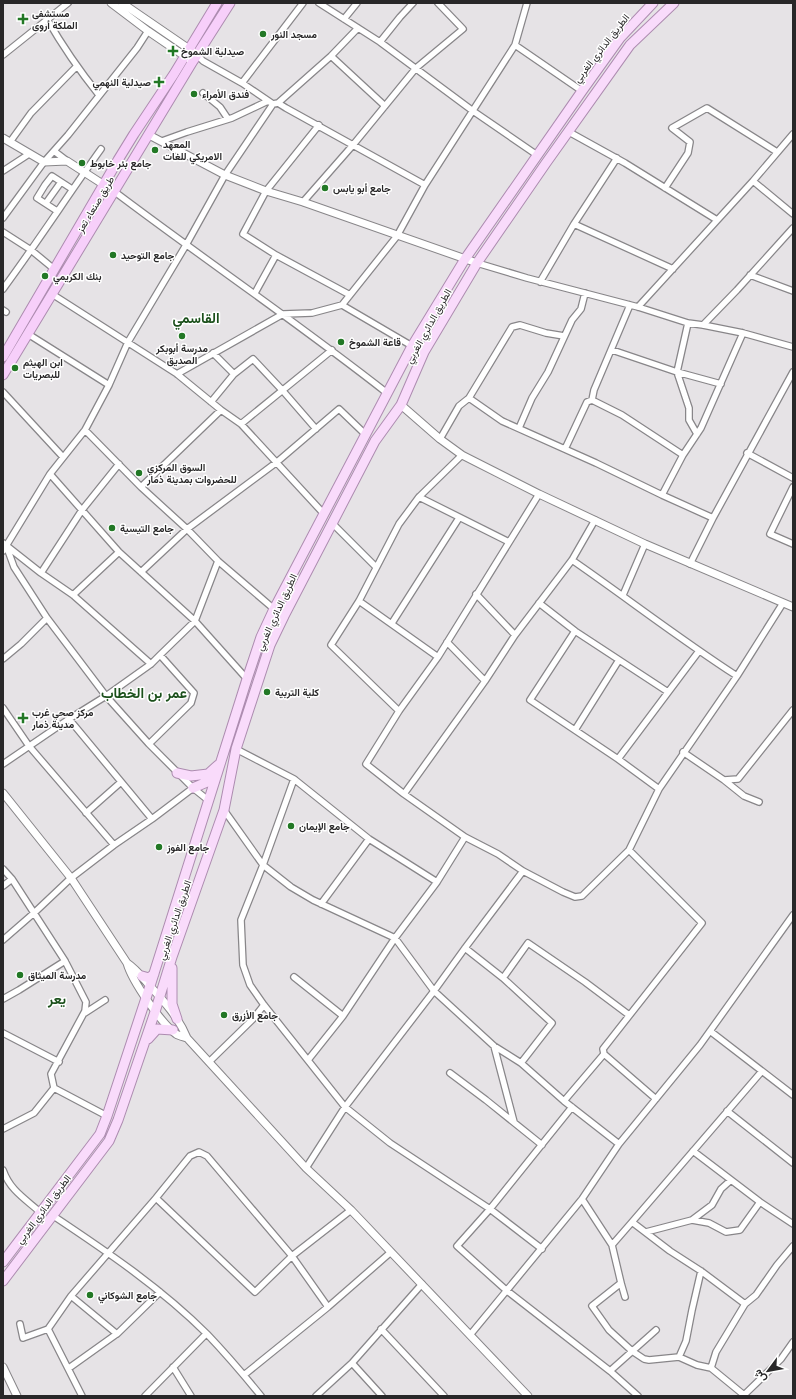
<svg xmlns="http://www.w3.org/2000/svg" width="796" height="1399" font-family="'Open Sans',Vazirmatn,sans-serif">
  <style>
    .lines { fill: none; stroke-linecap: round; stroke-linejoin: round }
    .minor-casing { stroke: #888689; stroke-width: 8 }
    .tertiary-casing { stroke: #888689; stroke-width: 9 }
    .primary-casing { stroke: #ad8cb0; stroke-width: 11 }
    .trunk-casing { stroke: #ad8cb0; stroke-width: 11 }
    .minor { stroke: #fff; stroke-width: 5.5 }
    .tertiary { stroke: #fff; stroke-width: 7 }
    .primary { stroke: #f9dbfb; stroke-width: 9 }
    .trunk { stroke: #f7cffa; stroke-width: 9 }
    .poi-dot { fill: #227825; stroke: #fff; stroke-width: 1.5 }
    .labels { text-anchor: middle; stroke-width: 3; stroke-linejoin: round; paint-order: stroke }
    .poi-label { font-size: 10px; font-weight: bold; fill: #282728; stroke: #fff; text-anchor: start }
    .street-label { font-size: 10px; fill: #282728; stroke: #fff }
    .district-label { font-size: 14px; font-weight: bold; fill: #1b501b; stroke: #fff }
  </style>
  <rect width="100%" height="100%" fill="#e6e3e6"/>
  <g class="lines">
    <defs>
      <path id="minor" d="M319,3L380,42L473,111L537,155
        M47,19C63,47 79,70 99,95
        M344,19L357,3
        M380,42L400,17L413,3
        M515,45L582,91
        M3,55L68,3
        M197,55L203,61L242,83L273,104L278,103L286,108L425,185
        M331,56L385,106
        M242,83L303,3
        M203,93L220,107L228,119
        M278,103L331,56L358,28
        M319,125L266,191L243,234L276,255L350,295
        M569,132L625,163L717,220
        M162,141L187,132L232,118L268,101
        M10,142L31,113L76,67
        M54,151L67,161
        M3,171L29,154
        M753,181L793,214
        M665,188L688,153L690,142L672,128L707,108L777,152
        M115,192C205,260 298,323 387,393
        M303,202L353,145L416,68L463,29L438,3
        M46,203L61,182
        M57,211L37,198L45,185L52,176L72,189
        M3,218L44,162L68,135L137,48L148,31
        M574,224L673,269
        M3,232L31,250L54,269
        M477,263L527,278L638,307L688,323L703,325L743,333L793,347
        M750,275L793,291
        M540,282L574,224L617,158
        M3,289C37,243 68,195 101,149
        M255,293L276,255
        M52,294L177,374L221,410L241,424L324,514
        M342,305L412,346
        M638,307L753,181L793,134
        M3,310L6,312
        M688,323L677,372L689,408V420L697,434
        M703,325L737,290L793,228
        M28,334L109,385
        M612,350L677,372L721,384
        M213,353L234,374
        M177,374L283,314L312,313L342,305L397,236L425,185L515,45L527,3
        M3,392L63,457
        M469,398L502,421L596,463L662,495L713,518
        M592,400L622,415L683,455
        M211,402L234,374L253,359L283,391L316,429
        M241,424L332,350
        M519,428L532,398L548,372L572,320L581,309L585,293
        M85,430L141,487L187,529L218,561L274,609
        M440,439L459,406L469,398L512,327L520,325L546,333L564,336
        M565,449L587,402L592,400L594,390L630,305
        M747,453L793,478
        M50,474L119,552L195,621L247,679
        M141,487L221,410
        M793,487L770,534L793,544
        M539,494L438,657L399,711L366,764L404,794L465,837L498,854L523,871L563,892L575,897L582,896L629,850L659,789L737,676L783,603
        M662,495L683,455L701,428L743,333
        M419,497L509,542
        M332,523L376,567
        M3,543L41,573L73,595L151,664
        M6,545L14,567L47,618L106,696L149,744L193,788
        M3,551L50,474L85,430L109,385L128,342L186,245L225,175L273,104
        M572,560C627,598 681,640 737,676
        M690,564L713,518L793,372
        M141,572L187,529L277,462L339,409L365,434
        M41,573L82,510L119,464
        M476,594L515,635
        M73,595L119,552
        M623,595L645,544
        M359,601L438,657
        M539,603L575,631L530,700L618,759L659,789
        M392,623L459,518
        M575,631L668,692
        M447,642L485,681
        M3,659L21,644L47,618
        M3,708L29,746L114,845
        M399,711L331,645L359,601L399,524L419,497L462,455
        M69,719L152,819
        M575,730L619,660
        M149,744L191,703L194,693L160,655
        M236,749L294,779L369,839L437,882
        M683,752L724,780L738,779L793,710
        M618,759L699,651
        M3,764L69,719L106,696L151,664L160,655L195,621L218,561
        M294,779L263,865L241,920L243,965L250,985L264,1005L345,1107L390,1143L490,1209L542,1249
        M724,780L744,796L759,802
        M404,794L485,681L515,635L572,560L595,520
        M224,810L263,865L291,887L313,900L395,938L434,991L494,1046L521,1063L564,1101L619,1144
        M86,813L121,782
        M629,850L702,923L603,1049L604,1054L656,1099
        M3,869L12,879L65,961L86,1002L85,1011L51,1074L54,1088L34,1113L3,1129
        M3,886L12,879
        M321,904L369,839
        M3,940L34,913L71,878L114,845L152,819L193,788L208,800
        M465,948L503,978L552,1023L521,1063
        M294,977L343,1016
        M503,978L528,943L585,982L629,1015
        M3,999L19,990L65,961
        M85,1013L105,1000
        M710,1031L793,1095
        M3,1033L59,1062
        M494,1046L514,1122
        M308,1060L343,1016L395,938L437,882L465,837
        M209,1062L253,1019L264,1005
        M450,1073L486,1100L542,1145
        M54,1088L107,1116
        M564,1101L604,1054
        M572,1107L490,1209L457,1246L506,1290L610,1371L638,1396
        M727,1111L793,1163
        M693,1151L760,1202L793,1224
        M306,1168L345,1107L434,991L465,948L523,871
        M3,1170C10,1190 24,1198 40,1212
        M156,1198L255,1292L292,1256L351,1210
        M582,1199L612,1245L621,1283L592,1306L609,1330L632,1351L644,1359L649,1360L679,1357L686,1341L692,1310L701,1271
        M52,1215C106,1251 161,1288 207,1334C226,1354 244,1375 261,1396
        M692,1220L709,1223L726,1232L740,1230L760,1202
        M632,1222L762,1071
        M646,1232L692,1220L712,1205L721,1189L731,1180
        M612,1245L632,1222L670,1251L701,1271L745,1304L756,1295L777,1265L793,1246
        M621,1283L625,1297
        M71,1296L117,1334
        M20,1324L23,1338L48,1329
        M381,1329L444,1396
        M470,1335L582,1199L619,1144L700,1045L793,915
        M679,1357L697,1365L711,1368L744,1395
        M352,1363L382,1396
        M173,1367L191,1396
        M69,1368L118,1333L160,1292
        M711,1368L716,1352L745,1304
        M610,1371L656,1330
        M244,1375L328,1307L391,1252
        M82,1396L48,1329L71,1296L156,1198L190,1156L199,1152L207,1156L292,1256L328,1307
        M145,1396L206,1334
        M316,1396L352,1363L422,1284
        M743,1396L781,1359L793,1342"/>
      <path id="tertiary" d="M111,3L148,31L189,59
        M122,3L192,51
        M149,135L225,175L266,191L303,202L477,263
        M3,138L44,162L67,161L115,192
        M401,405L440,439L462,455L539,494L645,544L793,607
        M3,793L71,878L127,963C132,981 161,1023 176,1034C179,1036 184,1037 187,1038
        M127,963C136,969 142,977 149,985C164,1001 179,1018 187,1038L306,1168L351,1210L528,1396
        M3,1367L17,1396"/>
      <path id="primary" d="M177,773L191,776L208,774L218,765
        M193,788L207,782L214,772
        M172,968V1004L177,1019
        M142,976L149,978L154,974
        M148,1039L157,1029L173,1030
        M3,1262L100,1134L107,1116L150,986L247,679L261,637L274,609L412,346L465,259L582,91L620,38L653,3
        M3,1281L109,1141L118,1120L155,1012L172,957L224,810L236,749L270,645L284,616L375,441L401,405L424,352L477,263L546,163L630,45L674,3"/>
      <path id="trunk" d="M3,357L118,160L134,134L174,74L217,3
        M3,375L193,61L230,3"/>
    </defs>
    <!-- minor casing -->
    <use href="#minor" class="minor-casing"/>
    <!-- tertiary casing -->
    <use href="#tertiary" class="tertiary-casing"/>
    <!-- primary casing -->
    <use href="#primary" class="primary-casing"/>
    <!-- trunk casing -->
    <use href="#trunk" class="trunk-casing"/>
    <!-- minor -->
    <use href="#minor" class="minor"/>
    <!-- tertiary -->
    <use href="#tertiary" class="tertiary"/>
    <!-- primary -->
    <use href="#primary" class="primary"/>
    <!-- trunk -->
    <use href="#trunk" class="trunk"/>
  </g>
  <!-- markers -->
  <g class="poi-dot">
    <path d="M21 13h4v4h4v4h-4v4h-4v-4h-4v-4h4z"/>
    <circle cx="263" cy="34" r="4"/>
    <path d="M171 45h4v4h4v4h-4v4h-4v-4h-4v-4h4z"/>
    <path d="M157 76h4v4h4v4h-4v4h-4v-4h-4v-4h4z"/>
    <circle cx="194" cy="94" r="4"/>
    <circle cx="155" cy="150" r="4"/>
    <circle cx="82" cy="163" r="4"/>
    <circle cx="325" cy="188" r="4"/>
    <circle cx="113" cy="255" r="4"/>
    <circle cx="45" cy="276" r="4"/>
    <circle cx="182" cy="336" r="4"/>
    <circle cx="341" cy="342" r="4"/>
    <circle cx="15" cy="368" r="4"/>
    <circle cx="139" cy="473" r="4"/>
    <circle cx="112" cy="528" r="4"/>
    <circle cx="267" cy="692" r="4"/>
    <path d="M21 712h4v4h4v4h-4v4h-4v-4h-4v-4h4z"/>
    <circle cx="291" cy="826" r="4"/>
    <circle cx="159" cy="847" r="4"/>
    <circle cx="20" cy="975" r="4"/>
    <circle cx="224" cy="1015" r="4"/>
    <circle cx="90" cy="1295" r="4"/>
  </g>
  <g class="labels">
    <!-- poi labels -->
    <g class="poi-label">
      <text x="32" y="17">مستشفى<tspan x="32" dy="12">الملكة أروى</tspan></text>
      <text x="271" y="38">مسجد النور</text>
      <text x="181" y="55">صيدلية الشموخ</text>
      <text x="151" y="86" text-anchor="end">صيدلية النهمي</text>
      <text x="202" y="98">فندق الأمراء</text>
      <text x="163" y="148">المعهد<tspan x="163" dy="12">الامريكي للغات</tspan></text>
      <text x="90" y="167">جامع بئر خابوط</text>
      <text x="333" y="192">جامع أبو يابس</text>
      <text x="121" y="259">جامع التوحيد</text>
      <text x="53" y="280">بنك الكريمي</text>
      <text x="349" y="346">قاعة الشموخ</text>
      <text x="182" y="352" text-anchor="middle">مدرسة أبوبكر<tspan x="182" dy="12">الصديق</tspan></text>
      <text x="23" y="366">ابن الهيثم<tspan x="23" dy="12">للبصريات</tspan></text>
      <text x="147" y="471">السوق المركزي<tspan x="147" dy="12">للحضروات بمدينة ذمار</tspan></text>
      <text x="120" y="532">جامع التيسية</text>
      <text x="275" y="696">كلية التربية</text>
      <text x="32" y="716">مركز صحي غرب<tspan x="32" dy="12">مدينة ذمار</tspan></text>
      <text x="299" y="830">جامع الإيمان</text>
      <text x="167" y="851">جامع الفوز</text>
      <text x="28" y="979">مدرسة الميثاق</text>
      <text x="232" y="1019">جامع الأزرق</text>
      <text x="98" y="1299">جامع الشوكاني</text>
    </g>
    <!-- street labels -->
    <g class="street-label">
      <text transform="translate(601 48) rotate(-52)" y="4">الطريق الدائري الغربي</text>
      <text transform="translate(95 204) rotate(-59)" y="4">طريق صنعاء تعز</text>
      <text transform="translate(428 326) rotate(-61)" y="4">الطريق الدائري الغربي</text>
      <text transform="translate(276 612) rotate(-65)" y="4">الطريق الدائري الغربي</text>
      <text transform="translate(174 920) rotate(-71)" y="4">الطريق الدائري الغربي</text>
      <text transform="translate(43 1209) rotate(-53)" y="4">الطريق الدائري الغربي</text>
    </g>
    <!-- district labels -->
    <g class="district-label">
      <text x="196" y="323">القاسمي</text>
      <text x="144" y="698">عمر بن الخطاب</text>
      <text x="57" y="1004">يعر</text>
    </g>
  </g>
  <!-- border -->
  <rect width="796" height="1399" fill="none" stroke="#282728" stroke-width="8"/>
  <!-- north arrow -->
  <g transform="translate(768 1371) rotate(238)" stroke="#ffffff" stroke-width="3" paint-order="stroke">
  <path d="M0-3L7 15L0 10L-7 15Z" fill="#282728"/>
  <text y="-6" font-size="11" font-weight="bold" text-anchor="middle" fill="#282728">ش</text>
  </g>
</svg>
